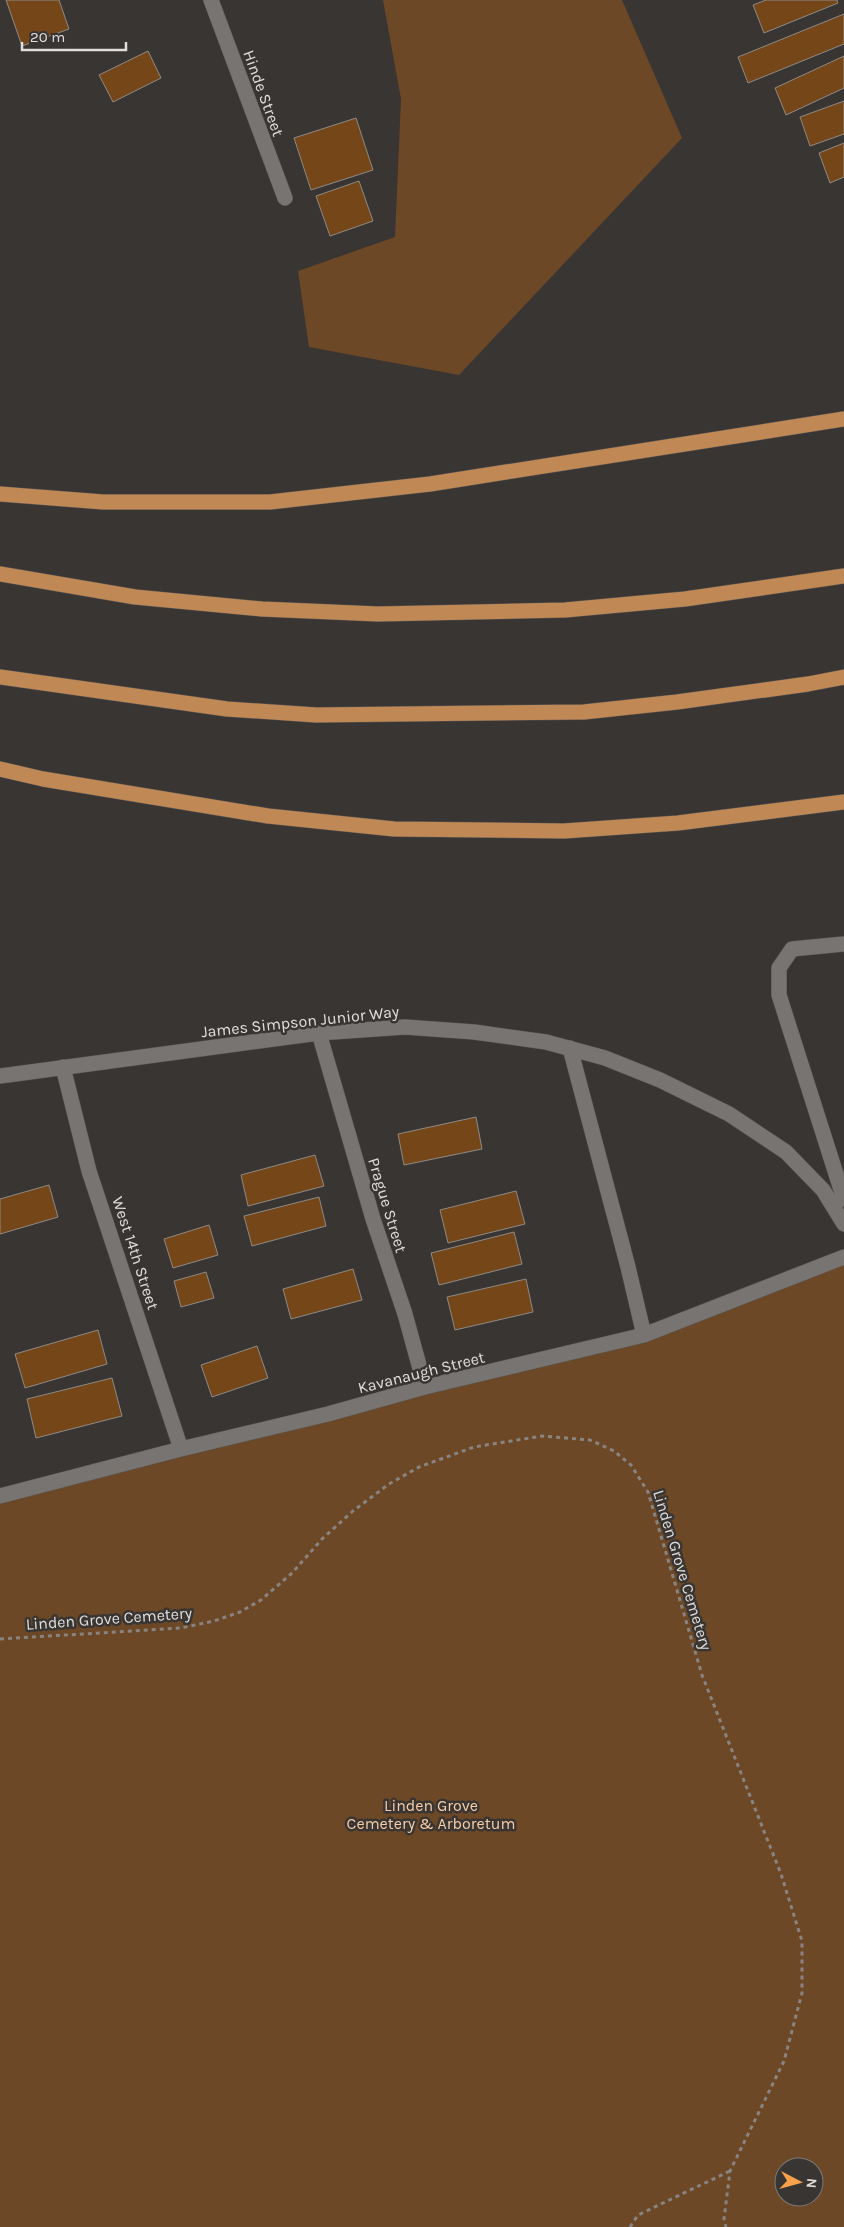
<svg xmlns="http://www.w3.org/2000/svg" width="844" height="2227" font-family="Karla,sans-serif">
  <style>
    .green { fill: #6c4826; fill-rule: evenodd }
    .building { fill: #754718; stroke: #8e8a87 }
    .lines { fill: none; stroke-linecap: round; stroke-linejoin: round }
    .minor-casing { stroke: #565351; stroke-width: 16 }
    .highway-casing { stroke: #565351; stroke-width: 16 }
    .path { stroke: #888482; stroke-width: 3; stroke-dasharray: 4 4; stroke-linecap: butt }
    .minor { stroke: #787471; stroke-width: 15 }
    .highway { stroke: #bf8855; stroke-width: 15 }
    .labels { text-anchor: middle; stroke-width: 5; stroke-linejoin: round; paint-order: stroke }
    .street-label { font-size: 16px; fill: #e0dedc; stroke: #393533 }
    .park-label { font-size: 16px; fill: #f7cca6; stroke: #393533 }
  </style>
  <rect width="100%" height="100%" fill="#393533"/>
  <!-- green -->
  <path class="green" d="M383,0H622L682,138L459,375L309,347L298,271L395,237L401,99Z
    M844,1257V2227H0V1496L644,1335ZM784,2167H814V2197H784Z"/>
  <!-- building -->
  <path class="building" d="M6,0H59L69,29L22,46Z
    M766,0H837L838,3L764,33L753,5Z
    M844,14V44L748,83L738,57Z
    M148,51L161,78L113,102L99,75Z
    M844,56V88L786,115L775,88Z
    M844,101V134L810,146L800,117Z
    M356,118L373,170L311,190L294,138Z
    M844,143V177L830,183L819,153Z
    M359,181L373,221L330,236L316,196Z
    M476,1117L482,1149L404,1165L398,1134Z
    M315,1155L324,1186L248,1206L241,1175Z
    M49,1185L58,1217L0,1234V1199Z
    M516,1191L525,1224L448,1243L440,1210Z
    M319,1197L326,1226L252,1246L244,1216Z
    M209,1225L218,1255L173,1268L164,1239Z
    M514,1232L522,1264L439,1285L431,1253Z
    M353,1269L362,1300L291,1319L283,1289Z
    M206,1272L214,1298L181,1307L174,1281Z
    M526,1279L533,1312L455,1330L447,1297Z
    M98,1330L107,1364L25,1388L15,1354Z
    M257,1346L268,1378L212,1397L201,1365Z
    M112,1378L122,1416L36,1438L27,1399Z"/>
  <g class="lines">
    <defs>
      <path id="minor" d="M211,0L285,198
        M844,944L792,949L779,968V995L844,1199
        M319,1033L373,1219L405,1314L425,1387
        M570,1048L628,1267L644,1335
        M63,1067L89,1171L181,1449
        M0,1076L319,1033L405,1027L474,1032L546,1042L605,1058L660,1080L729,1114L786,1152L823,1190L844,1224
        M0,1496L181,1449L328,1414L425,1387L644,1335L844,1257"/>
      <path id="highway" d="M0,494L103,502H270L430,484L844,419
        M0,574L135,597L262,609L378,614L565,610L685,599L844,576
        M0,677L227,709L316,715L584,712L677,702L808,684L844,677
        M0,769L43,779L268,816L394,829L564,831L678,823L844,802"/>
    </defs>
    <!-- minor casing -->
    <use href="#minor" class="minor-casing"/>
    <!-- highway casing -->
    <use href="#highway" class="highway-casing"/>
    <!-- path -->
    <path class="path" d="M0,1639L181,1628L214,1621L240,1612L261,1600L292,1573L322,1539L353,1511L389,1484L419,1467L474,1447L542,1436L590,1440L614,1451L631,1465L648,1492L702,1675L781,1874L802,1941V1993L784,2061L730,2171L724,2219L726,2227
      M630,2227L638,2215L730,2171"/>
    <!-- minor -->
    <use href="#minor" class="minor"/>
    <!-- highway -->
    <use href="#highway" class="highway"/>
  </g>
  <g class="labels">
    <!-- street labels -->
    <g class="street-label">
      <text transform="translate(264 93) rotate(70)" y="6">Hinde Street</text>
      <text transform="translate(300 1021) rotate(-6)" y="6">James Simpson Junior Way</text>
      <text transform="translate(388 1205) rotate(73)" y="6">Prague Street</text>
      <text transform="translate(136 1253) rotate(72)" y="6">West 14th Street</text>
      <text transform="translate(421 1372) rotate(-14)" y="6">Kavanaugh Street</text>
      <text transform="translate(683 1570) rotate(73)" y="6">Linden Grove Cemetery</text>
      <text transform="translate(109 1618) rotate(-4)" y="6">Linden Grove Cemetery</text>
    </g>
    <!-- park labels -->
    <g class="park-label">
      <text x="431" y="1811">Linden Grove<tspan x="431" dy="18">Cemetery &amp; Arboretum</tspan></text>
    </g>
  </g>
  <!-- north arrow -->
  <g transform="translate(799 2182) rotate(96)"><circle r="24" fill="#393533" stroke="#7c7977"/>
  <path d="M0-4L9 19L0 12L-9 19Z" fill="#f8a14a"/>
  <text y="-8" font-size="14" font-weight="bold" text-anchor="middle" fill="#e0dedc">N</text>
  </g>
  <!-- scale -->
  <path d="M22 42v8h104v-8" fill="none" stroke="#e0dedc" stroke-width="2.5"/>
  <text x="30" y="42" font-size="15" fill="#e0dedc" stroke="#393533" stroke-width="4" paint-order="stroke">20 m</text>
</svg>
